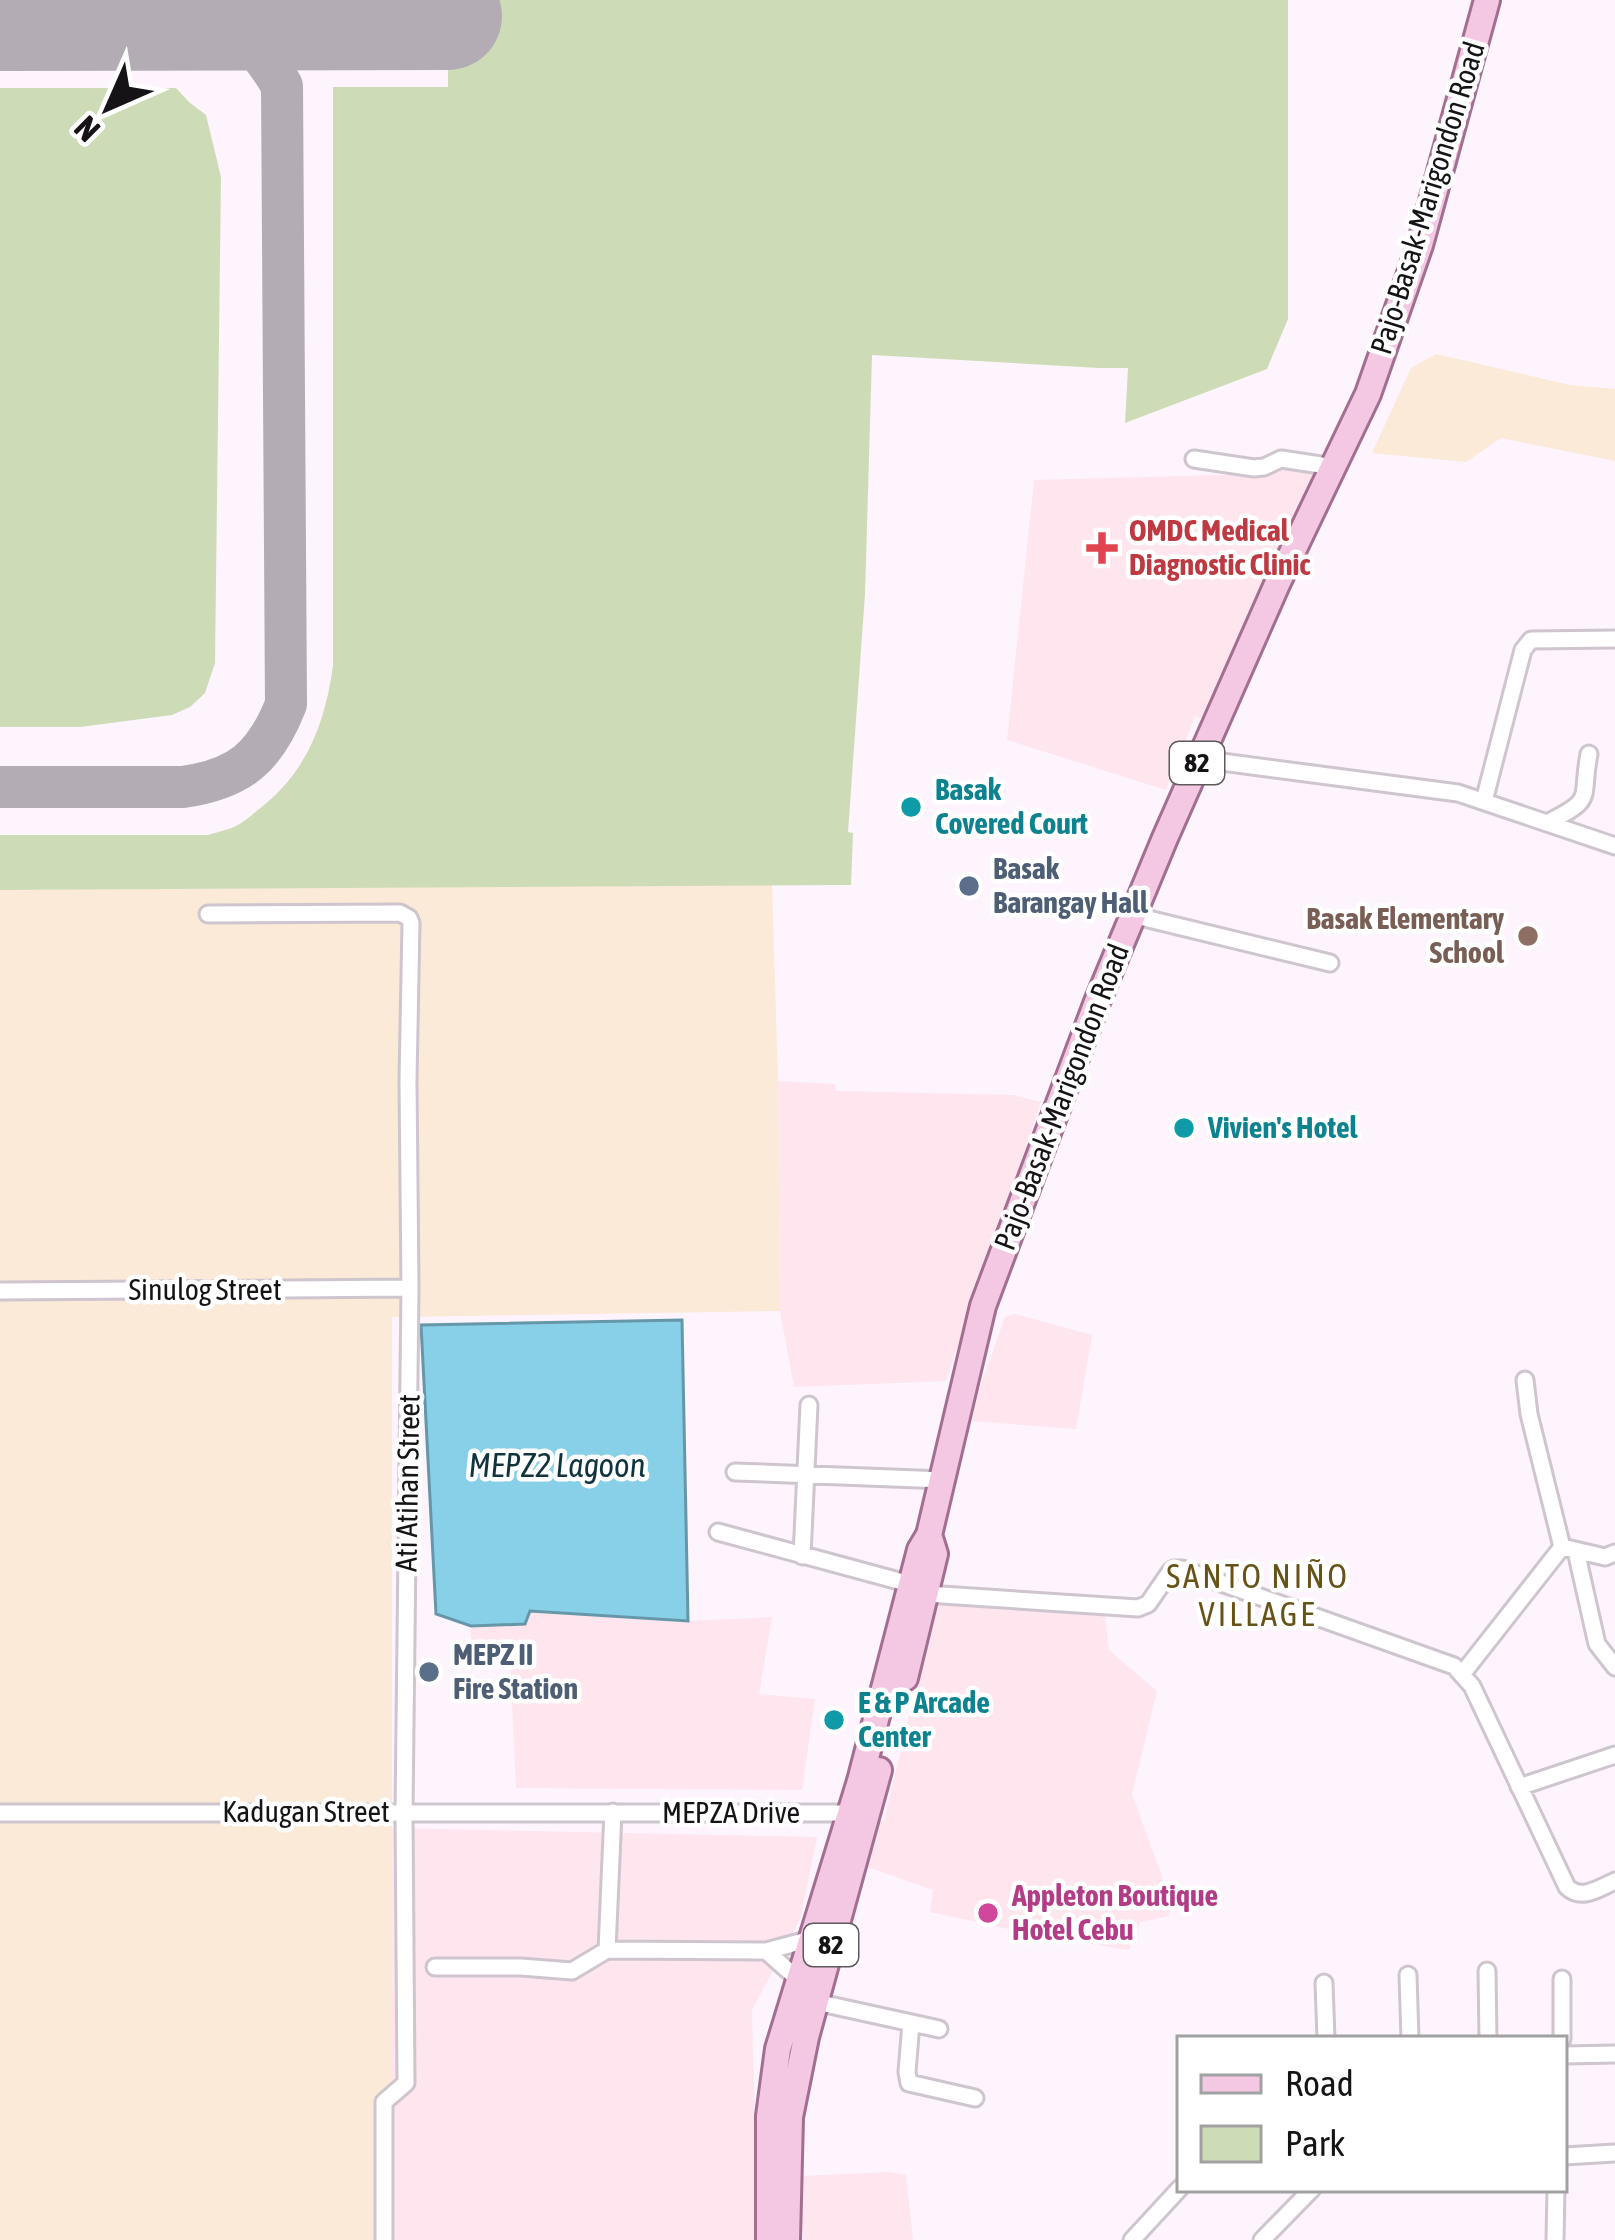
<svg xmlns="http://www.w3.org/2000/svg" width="1615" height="2240" font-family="'Asap Condensed',sans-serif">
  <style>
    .commercial { fill: #fee5ee }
    .industrial { fill: #faead7 }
    .green { fill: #cddcb7 }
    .water { fill: #88cfe8; stroke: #6697a9; stroke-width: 3 }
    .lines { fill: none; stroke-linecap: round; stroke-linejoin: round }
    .taxiway { stroke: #b4acb4; stroke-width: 42 }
    .runway { stroke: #b4acb4; stroke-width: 108 }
    .street-casing { stroke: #cec5ce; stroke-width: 21 }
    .primary-casing { stroke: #a26f90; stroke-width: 30 }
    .street { stroke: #fff; stroke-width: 15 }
    .primary { stroke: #f4c7e3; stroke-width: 24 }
    .health-dot { fill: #e0444e; stroke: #fff; stroke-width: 4.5 }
    .culture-dot { fill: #0f9aa8; stroke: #fff; stroke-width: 4.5 }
    .service-dot { fill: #5c6f8a; stroke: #fff; stroke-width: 4.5 }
    .education-dot { fill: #8d6e63; stroke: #fff; stroke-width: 4.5 }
    .hotel-dot { fill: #d1479c; stroke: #fff; stroke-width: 4.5 }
    .labels { text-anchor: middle; stroke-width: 9; stroke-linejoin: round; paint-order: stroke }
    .shield { fill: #fff; stroke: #5c5a5c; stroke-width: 3 }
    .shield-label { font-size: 27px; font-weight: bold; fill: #161316 }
    .street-label { font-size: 30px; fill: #161316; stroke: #fff }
    .health-label { font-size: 30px; font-weight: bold; fill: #be3a42; stroke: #fff; text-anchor: start }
    .culture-label { font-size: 30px; font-weight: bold; fill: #0d838f; stroke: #fff; text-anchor: start }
    .service-label { font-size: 30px; font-weight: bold; fill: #4e5e75; stroke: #fff; text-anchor: start }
    .education-label { font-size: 30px; font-weight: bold; fill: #785e54; stroke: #fff; text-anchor: end }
    .hotel-label { font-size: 30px; font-weight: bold; fill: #b23c85; stroke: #fff; text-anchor: start }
    .water-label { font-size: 33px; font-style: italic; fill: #10333e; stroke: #fff }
    .neighbourhood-label { font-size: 33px; letter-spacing: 3px; fill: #675217; stroke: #fff }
  </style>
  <rect width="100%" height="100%" fill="#fdf4fd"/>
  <!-- commercial -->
  <path class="commercial" d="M1281,463L1316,469L1276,574L1205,720L1195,716L1166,790L1007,740L1034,480L1258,474Z
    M778,1081L835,1084L836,1091L1013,1095L1041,1102L946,1381L794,1387L780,1311Z
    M1015,1314L1092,1335L1076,1429L972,1421L976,1398L1005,1317Z
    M936,1602L1104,1609L1109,1650L1157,1691L1132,1794L1171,1901L1169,1916L1140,1922L1129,1950L1041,1936L930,1912L933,1890L862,1865L874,1822L884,1821Z
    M529,1611L688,1621L772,1617L759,1694L815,1699L802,1790L516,1788L510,1660H471V1626L524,1624Z
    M392,1828L817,1837L801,1917L752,2010L758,2240H392Z
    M888,2172L906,2175L913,2240H803L801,2176Z"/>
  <!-- industrial -->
  <path class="industrial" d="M1436,354L1570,385L1615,389V461L1501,438L1466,462L1372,453L1411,368Z
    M772,884L778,1081L780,1311L392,1317V2240H0V890Z"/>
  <!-- green -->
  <path class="green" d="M448,0H1288V319L1267,369L1125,423L1128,368H1099L872,355L865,594L848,832L853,833L851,885L0,890V835H208C216,832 228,830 236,826C244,822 252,815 259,809C306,773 325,724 333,666V87H448Z
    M0,88H176L189,102L206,115L221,177L215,663L205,693L190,707L172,715L80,727H0Z"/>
  <!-- water -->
  <path class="water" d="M682,1320L688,1621L530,1611L525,1624L471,1626L436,1614L421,1325Z"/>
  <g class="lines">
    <!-- taxiway -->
    <path class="taxiway" d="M0,787H183C239,779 265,758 286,704L282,86C265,55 246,36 217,17"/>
    <!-- runway -->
    <path class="runway" d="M0,17L448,16"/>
    <defs>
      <path id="street" d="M1194,459L1254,468L1264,467L1281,459L1334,467
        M1199,759L1458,793L1615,846
        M1484,801L1523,650L1531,640L1615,639
        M1549,822C1596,798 1580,800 1589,754
        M208,914L400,913L409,918L411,923L408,1080L410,1288L404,1812L406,2083L384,2102V2240
        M1132,915L1330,963
        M0,1291L410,1288
        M1525,1380L1529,1414L1562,1547L1605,1557L1615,1553
        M735,1472L944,1480
        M718,1532L910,1584
        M1576,1551L1597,1644L1615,1667
        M802,1556L809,1405
        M927,1594L1138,1608L1148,1604L1170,1572L1174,1569H1182L1454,1666L1472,1686L1567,1887C1582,1901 1599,1888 1615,1881
        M1463,1673L1562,1547
        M1519,1787L1615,1755
        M0,1813H849
        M607,1950L613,1812
        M766,1951L799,1980
        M435,1967H521L572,1971L607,1950L766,1951L811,1939
        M1487,1971L1488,2039
        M1408,1975L1410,2039
        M1324,1983L1326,2039
        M816,2002L939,2029
        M911,2023L907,2072L909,2083L975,2098
        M1562,2039V1979
        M1564,2055L1615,2054
        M1564,2156L1615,2153
        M1132,2240L1180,2188
        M1262,2240L1312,2189
        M1555,2240L1556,2189"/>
      <path id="primary" d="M905,1678L935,1554L930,1538
        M769,2240V2116L778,2049L860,1781L920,1550L929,1535L983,1306L1097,1002L1165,838L1278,582L1368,394L1420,245L1487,0
        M787,2240L790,2117L806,2037L879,1770"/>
    </defs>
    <!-- street casing -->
    <use href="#street" class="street-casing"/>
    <!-- primary casing -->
    <use href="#primary" class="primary-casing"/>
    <!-- street -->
    <use href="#street" class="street"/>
    <!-- primary -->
    <use href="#primary" class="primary"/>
  </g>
  <!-- markers -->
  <path class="health-dot" d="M1096 530h12v12h12v12h-12v12h-12v-12h-12v-12h12z"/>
  <g class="culture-dot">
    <circle cx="911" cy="807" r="12"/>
    <circle cx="1184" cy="1128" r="12"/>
    <circle cx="834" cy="1720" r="12"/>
  </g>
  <g class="service-dot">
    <circle cx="969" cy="886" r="12"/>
    <circle cx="429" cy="1672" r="12"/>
  </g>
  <circle class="education-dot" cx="1528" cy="936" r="12"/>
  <circle class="hotel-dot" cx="988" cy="1913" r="12"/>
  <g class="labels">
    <!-- shield labels -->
    <g class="shield">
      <rect x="1170" y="742" width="54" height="42" rx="9"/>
      <rect x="804" y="1924" width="54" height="42" rx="9"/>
    </g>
    <g class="shield-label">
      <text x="1197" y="772">82</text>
      <text x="831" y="1954">82</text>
    </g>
    <!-- street labels -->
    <g class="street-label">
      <text transform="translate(1428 198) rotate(-73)" y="10">Pajo-Basak-Marigondon Road</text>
      <text transform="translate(1062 1097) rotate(-69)" y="10">Pajo-Basak-Marigondon Road</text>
      <text x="205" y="1300">Sinulog Street</text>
      <text transform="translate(408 1483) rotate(-89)" y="10">Ati Atihan Street</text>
      <text x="306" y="1822">Kadugan Street</text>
      <text x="731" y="1823">MEPZA Drive</text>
    </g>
    <!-- health labels -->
    <g class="health-label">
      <text x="1129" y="541">OMDC Medical<tspan x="1129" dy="34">Diagnostic Clinic</tspan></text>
    </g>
    <!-- culture labels -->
    <g class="culture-label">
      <text x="935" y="800">Basak<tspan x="935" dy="34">Covered Court</tspan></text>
      <text x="1208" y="1138">Vivien's Hotel</text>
      <text x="858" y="1713">E &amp; P Arcade<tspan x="858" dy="34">Center</tspan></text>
    </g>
    <!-- service labels -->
    <g class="service-label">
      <text x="993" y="879">Basak<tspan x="993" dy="34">Barangay Hall</tspan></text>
      <text x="453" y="1665">MEPZ II<tspan x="453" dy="34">Fire Station</tspan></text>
    </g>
    <!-- education labels -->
    <g class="education-label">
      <text x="1504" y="929">Basak Elementary<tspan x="1504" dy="34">School</tspan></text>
    </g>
    <!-- hotel labels -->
    <g class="hotel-label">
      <text x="1012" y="1906">Appleton Boutique<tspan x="1012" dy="34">Hotel Cebu</tspan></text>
    </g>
    <!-- water labels -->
    <g class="water-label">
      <text x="557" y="1477">MEPZ2 Lagoon</text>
    </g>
    <!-- neighbourhood labels -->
    <g class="neighbourhood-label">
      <text x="1258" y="1588">SANTO NIÑO<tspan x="1258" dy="38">VILLAGE</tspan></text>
    </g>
  </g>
  <!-- legend -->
  <rect x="1177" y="2036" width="390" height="156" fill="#ffffff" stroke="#a2a1a2" stroke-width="3"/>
  <rect x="1201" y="2075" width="60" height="18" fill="#f4c7e3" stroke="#a2a1a2" stroke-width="3"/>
  <text x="1285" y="2096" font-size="36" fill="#161316">Road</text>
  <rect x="1201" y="2126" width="60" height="36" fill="#cddcb7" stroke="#a2a1a2" stroke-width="3"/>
  <text x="1285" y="2156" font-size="36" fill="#161316">Park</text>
  <!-- north arrow -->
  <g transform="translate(108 108) rotate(225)" stroke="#ffffff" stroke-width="9" paint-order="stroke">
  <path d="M0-9L21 45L0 30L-21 45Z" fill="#161316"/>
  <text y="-18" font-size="33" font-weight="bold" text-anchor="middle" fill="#161316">N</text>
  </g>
</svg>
